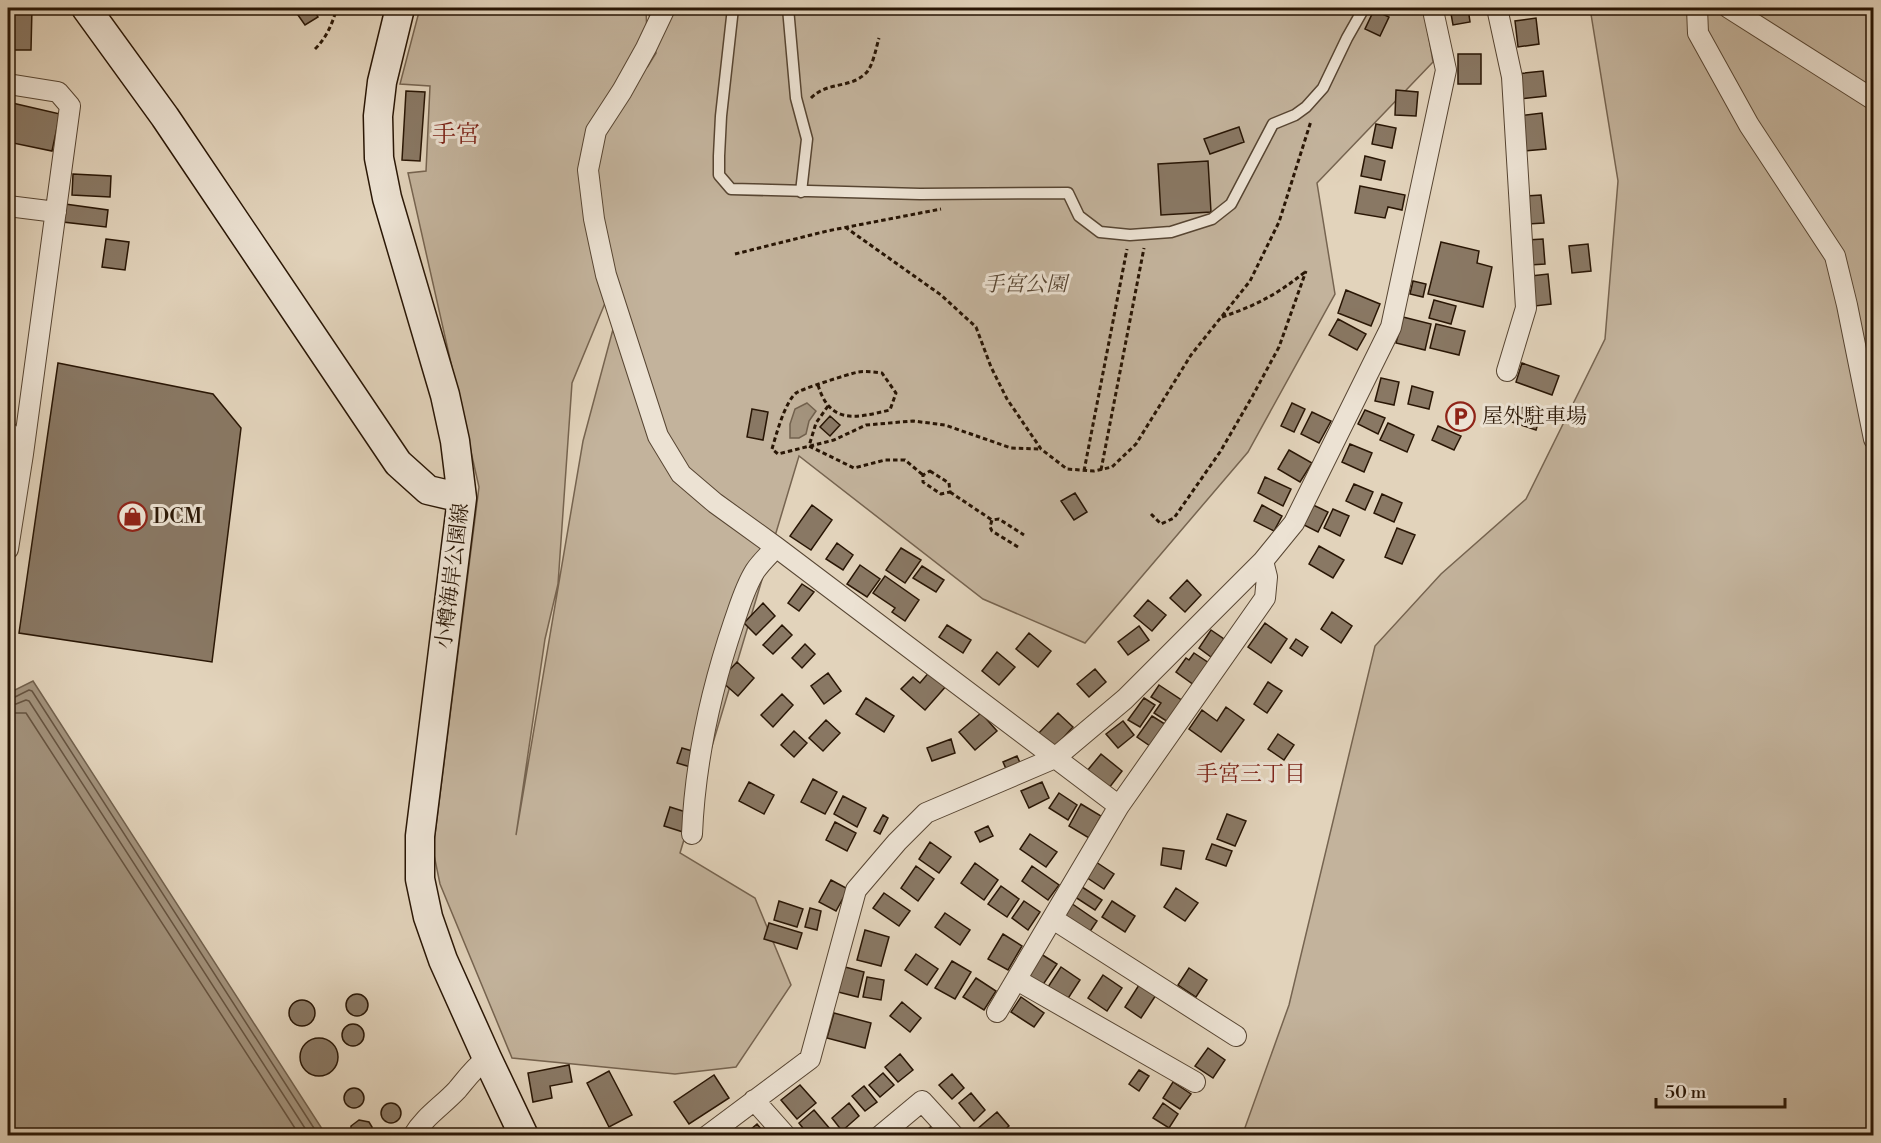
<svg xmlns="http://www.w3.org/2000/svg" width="1881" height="1143" font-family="'Libre Bodoni','Noto Serif JP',serif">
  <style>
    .green { fill: #c3b39c; stroke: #766450; stroke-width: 1.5; fill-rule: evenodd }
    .water { fill: #a3937d; stroke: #72614d; stroke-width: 1.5 }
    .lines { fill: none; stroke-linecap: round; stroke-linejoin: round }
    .shore { stroke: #665441; stroke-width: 1.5 }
    .building { fill: #897864; stroke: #291605; stroke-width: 1.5 }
    .lane-casing { stroke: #574532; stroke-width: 13 }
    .street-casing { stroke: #574532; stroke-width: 22 }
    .secondary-casing { stroke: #291605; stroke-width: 31 }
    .path { stroke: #291605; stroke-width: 3; stroke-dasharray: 4.5 3; stroke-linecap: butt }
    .lane { stroke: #ece2d3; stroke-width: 10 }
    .street { stroke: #ece2d3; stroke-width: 20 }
    .secondary { stroke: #ece2d3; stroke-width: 28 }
    .labels { text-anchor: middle; stroke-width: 6; stroke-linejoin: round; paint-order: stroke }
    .park-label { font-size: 21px; font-style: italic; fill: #574532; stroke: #ece2d3 }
    .poi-label { font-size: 21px; fill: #291605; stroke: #ece2d3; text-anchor: start }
    .street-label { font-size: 21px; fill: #291605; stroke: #ece2d3 }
    .neighbourhood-label { font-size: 22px; fill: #7a1f14; stroke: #ece2d3 }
    .quarter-label { font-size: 24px; fill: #7a1f14; stroke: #ece2d3 }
  </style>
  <rect width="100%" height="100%" fill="#e2d3bb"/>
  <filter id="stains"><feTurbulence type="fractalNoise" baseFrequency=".00333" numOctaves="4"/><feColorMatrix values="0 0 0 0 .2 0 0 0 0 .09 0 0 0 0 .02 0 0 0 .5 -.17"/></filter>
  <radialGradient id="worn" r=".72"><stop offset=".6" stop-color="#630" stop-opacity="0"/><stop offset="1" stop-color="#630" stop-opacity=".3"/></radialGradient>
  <!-- green -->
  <path class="green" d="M420,8H646L648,66L656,53L648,8H1424L1433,62L1317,183L1335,294L1248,452L1085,643L983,599L799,456L680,853L755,898L791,985L736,1067L675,1074L512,1058L440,884L433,850L479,487L408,173L426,171L430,86L400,84ZM615,279L619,307L583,441L516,835L545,639L558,584L572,383Z
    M1590,8H1873V1135L1242,1136L1289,1005L1375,646L1441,574L1526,499L1605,339L1618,181Z"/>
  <!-- water -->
  <path class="water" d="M807,403L816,411L809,421L806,434L799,438H790V424L795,409Z
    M33,681L326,1135H8V690L13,691Z"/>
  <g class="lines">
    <!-- shore -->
    <path class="shore" d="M8,696L15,697L29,690L32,691L319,1136
      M8,704H16L26,700L29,701L310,1136
      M8,713H26L300,1136"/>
  </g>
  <!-- building -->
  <path class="building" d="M8,8H32L31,50H8Z
    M293,8H312L318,17L305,25Z
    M1450,8H1468L1470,22L1453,25Z
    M1374,10L1389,17L1380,36L1365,29Z
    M1536,18L1539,44L1518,47L1515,21Z
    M1458,54H1481V84H1458Z
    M1543,71L1546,96L1519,99L1516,74Z
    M1396,90L1418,92L1416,116L1395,115Z
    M406,91L425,92L420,161L402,160Z
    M8,102L60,114L52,151L8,142Z
    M1542,113L1546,149L1523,151L1519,116Z
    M1376,124L1396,128L1392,148L1372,144Z
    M1239,127L1244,142L1210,154L1204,139Z
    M1365,156L1385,161L1381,180L1361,176Z
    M1208,161L1211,212L1161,215L1158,164Z
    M73,174L111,176L110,197L72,195Z
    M1360,186L1405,195L1402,210L1388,207L1385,218L1355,213Z
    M1541,195L1544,223L1528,224L1526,196Z
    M65,204L108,210L106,227L63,222Z
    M106,239L129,242L125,270L102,267Z
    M1543,239L1545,264L1530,265L1527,240Z
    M1441,242L1479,251L1477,263L1492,267L1483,307L1428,294Z
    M1588,244L1591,271L1572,273L1569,246Z
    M1548,274L1551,304L1535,306L1531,276Z
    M1413,281L1426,284L1423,297L1410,294Z
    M1346,290L1380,304L1371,326L1338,313Z
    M1434,300L1456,306L1451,324L1429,318Z
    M1403,317L1431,324L1425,350L1396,343Z
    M1338,319L1366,334L1357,350L1329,335Z
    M1436,324L1465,331L1459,355L1430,348Z
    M58,363L213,394L241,428L212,662L19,633Z
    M1522,363L1559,376L1552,395L1516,382Z
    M1381,378L1399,382L1394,405L1375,401Z
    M1412,386L1433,392L1429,409L1408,404Z
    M1292,403L1305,409L1294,432L1281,426Z
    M1515,405L1541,414L1536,430L1509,421Z
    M752,409L768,412L763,440L747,437Z
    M1365,410L1385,418L1378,434L1358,424Z
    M1312,412L1331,421L1319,443L1301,434Z
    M830,416L840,425L830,436L820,427Z
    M1388,423L1414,435L1407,452L1380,440Z
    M1438,426L1461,436L1454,450L1432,440Z
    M1350,444L1372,453L1364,472L1342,462Z
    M1289,450L1312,463L1300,482L1278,469Z
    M1265,477L1291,489L1283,506L1258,493Z
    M1354,484L1373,492L1365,510L1346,501Z
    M1075,493L1087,512L1074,520L1061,501Z
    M1382,494L1402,503L1394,522L1374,513Z
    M1311,504L1328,512L1318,532L1302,524Z
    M812,505L832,520L811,550L790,536Z
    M1262,505L1282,516L1274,531L1254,521Z
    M1333,509L1349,516L1340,536L1324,528Z
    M1397,528L1415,535L1402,564L1385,557Z
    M837,543L853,555L843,570L826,559Z
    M1319,546L1344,560L1333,578L1309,564Z
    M901,548L921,560L905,583L886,570Z
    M860,565L880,579L867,597L847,584Z
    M922,566L944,580L936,592L913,578Z
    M885,576L919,600L905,621L892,612L895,608L873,593Z
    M1187,580L1201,595L1185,612L1170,598Z
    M802,584L814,592L799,611L788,603Z
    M1148,600L1166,615L1152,631L1134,616Z
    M763,603L775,616L756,635L744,623Z
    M1332,612L1352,626L1341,643L1321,629Z
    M1265,623L1287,639L1271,663L1248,647Z
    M782,625L792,635L773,654L763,645Z
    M947,625L971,640L963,653L939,637Z
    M1139,626L1149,640L1128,655L1118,642Z
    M1211,630L1224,639L1211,657L1199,648Z
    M1029,633L1051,651L1038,667L1016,649Z
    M1296,639L1308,647L1302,656L1290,648Z
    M805,644L815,654L802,668L792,658Z
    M997,652L1015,667L999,685L982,671Z
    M1194,653L1209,663L1194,685L1176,672L1186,658L1189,660Z
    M737,662L754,678L738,696L720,680Z
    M1095,669L1106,682L1089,697L1077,684Z
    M931,670L947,685L925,710L901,689L913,677L920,683Z
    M828,673L841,691L824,704L811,686Z
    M1268,682L1282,691L1267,713L1254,704Z
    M1159,685L1183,701L1168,722L1154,713L1161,703L1151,697Z
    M782,694L793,705L773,727L761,715Z
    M866,698L894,716L884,732L856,714Z
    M1144,698L1155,705L1140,727L1128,720Z
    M1226,707L1244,720L1221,752L1189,729L1202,710L1217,721Z
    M981,713L997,731L975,750L959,732Z
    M1058,713L1073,727L1052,750L1037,735Z
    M1152,716L1168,726L1153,748L1137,737Z
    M826,720L840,733L823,751L809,738Z
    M1123,721L1134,735L1118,748L1106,734Z
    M794,731L807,743L794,757L781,745Z
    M1278,734L1294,745L1284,760L1268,749Z
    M951,739L955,753L932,761L927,748Z
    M682,748L699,753L694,768L677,763Z
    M1101,754L1122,771L1109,788L1087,771Z
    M1017,756L1021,765L1007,771L1003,762Z
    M813,779L837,792L825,814L801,802Z
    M749,782L774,795L764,814L739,801Z
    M1042,782L1049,798L1029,808L1021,791Z
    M1059,793L1077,805L1068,820L1049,808Z
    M843,796L866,808L857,827L834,814Z
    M1081,804L1101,816L1089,838L1069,826Z
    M670,807L689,813L683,832L664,826Z
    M1227,814L1246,821L1235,846L1217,839Z
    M883,815L888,818L880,834L874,831Z
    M835,822L856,833L847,851L826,840Z
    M988,826L993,836L980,842L975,832Z
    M1030,834L1057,852L1046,867L1020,849Z
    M930,842L951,857L939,873L919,859Z
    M1212,844L1232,851L1226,866L1206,859Z
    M1163,848L1184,851L1181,869L1161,865Z
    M1096,862L1114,874L1104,889L1086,877Z
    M975,863L998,880L984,900L961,883Z
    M916,866L934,879L918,901L901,888Z
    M1032,866L1059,885L1048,900L1022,881Z
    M831,880L848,889L836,911L819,902Z
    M1079,885L1102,900L1095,910L1072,895Z
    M1001,886L1019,899L1007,917L988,904Z
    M1176,888L1198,903L1185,921L1164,907Z
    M884,893L910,911L899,926L873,908Z
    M779,901L803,909L797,927L774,920Z
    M1024,901L1040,912L1028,930L1012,918Z
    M1112,901L1135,916L1125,932L1102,917Z
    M1071,903L1097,921L1087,936L1061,919Z
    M810,908L821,911L817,930L805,927Z
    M945,913L970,930L960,945L935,927Z
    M769,923L802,933L797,949L764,939Z
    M865,930L889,937L881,966L857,960Z
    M1003,934L1022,946L1008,970L988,959Z
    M916,954L938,969L927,985L905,970Z
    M1041,954L1057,964L1040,989L1024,978Z
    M952,961L971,972L955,999L935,988Z
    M845,967L864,972L858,997L838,992Z
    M1061,967L1080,980L1067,1000L1048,987Z
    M1189,968L1207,980L1196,997L1178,985Z
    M1103,975L1122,988L1107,1011L1088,998Z
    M867,977L884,980L881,1000L863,997Z
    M976,978L996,991L984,1010L963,997Z
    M1139,985L1156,995L1141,1018L1125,1007Z
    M346 1005a11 11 0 1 1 22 0a11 11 0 1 1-22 0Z
    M1021,997L1044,1013L1034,1027L1011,1012Z
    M289 1013a13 13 0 1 1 26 0a13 13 0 1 1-26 0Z
    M902,1002L921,1018L910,1032L890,1016Z
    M834,1013L871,1023L865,1048L827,1038Z
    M342 1035a11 11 0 1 1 22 0a11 11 0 1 1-22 0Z
    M300 1057a19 19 0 1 1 38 0a19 19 0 1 1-38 0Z
    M1208,1048L1225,1060L1213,1078L1195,1066Z
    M900,1054L913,1070L898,1082L885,1067Z
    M569,1065L572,1082L550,1086L552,1098L533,1102L528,1073Z
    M1139,1070L1149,1076L1139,1091L1129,1084Z
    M609,1071L632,1115L609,1127L587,1083Z
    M883,1073L894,1085L880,1097L869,1085Z
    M952,1074L964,1088L952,1099L939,1085Z
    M714,1075L729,1098L689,1124L674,1102Z
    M1173,1082L1191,1094L1180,1109L1163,1098Z
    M800,1085L816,1103L797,1119L781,1100Z
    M864,1086L877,1102L865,1111L852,1096Z
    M344 1098a10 10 0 1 1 20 0a10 10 0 1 1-20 0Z
    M971,1093L985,1110L974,1121L959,1103Z
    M849,1103L859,1116L842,1131L832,1118Z
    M1163,1103L1178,1114L1169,1128L1153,1118Z
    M381 1113a10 10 0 1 1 20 0a10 10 0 1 1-20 0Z
    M814,1110L830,1129L822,1136H809L799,1123Z
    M997,1112L1009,1126L998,1136H978L975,1131Z
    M359,1120L369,1122L372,1127V1136H351V1126Z
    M757,1124L767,1136H743Z
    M933,1125L942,1136H925L923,1133Z"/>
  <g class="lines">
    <defs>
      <path id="lane" d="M733,8L721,116L719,156V175L731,189L920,194L1068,193L1079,216L1100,232L1130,235L1171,232L1212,219L1231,204L1273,124L1295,115L1306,107L1323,88L1347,38L1364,8
        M788,8L796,98L807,139L801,192"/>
      <path id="street" d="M665,8L646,48L622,91L596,131L588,170L594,219L606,275L658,436L681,474L715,503L776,547L1119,806
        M1497,8L1512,77L1526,308L1507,371
        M1697,8L1698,33L1749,125L1835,256L1847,305L1874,439
        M1729,8L1874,100
        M8,84L58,92L70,106L23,454L8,549
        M8,206L56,212
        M8,432L23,454
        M692,834C695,763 711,690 734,622C740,605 745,587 755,571C761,562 769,555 776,547
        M1053,919L1236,1036
        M1017,980L1195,1082
        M997,1012L1119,806L1265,598L1267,577L1263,561
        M754,1100L786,1136
        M413,1136C424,1117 442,1106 457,1090C467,1078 474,1068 487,1058
        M707,1136L810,1059L856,890L897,842L926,813L1055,758L1125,699L1263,561L1294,523L1391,327L1446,70L1434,15L1435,8
        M880,1136L922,1101L954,1136"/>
      <path id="secondary" d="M86,8L165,117L398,463L428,490L462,498
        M400,8L382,82L378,116L379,158L387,198L445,395L455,441L462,498L420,836V879L428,917L443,960L487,1058L524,1136"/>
    </defs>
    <!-- lane casing -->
    <use href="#lane" class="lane-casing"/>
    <!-- street casing -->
    <use href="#street" class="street-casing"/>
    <!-- secondary casing -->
    <use href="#secondary" class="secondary-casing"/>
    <!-- path -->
    <path class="path" d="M315,49C327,37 332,24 337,8
      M811,98C828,81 850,89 866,73C873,66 876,48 879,38
      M845,227L941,295L976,327L991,367L1007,399L1041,449L1067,469L1094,471L1112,467L1136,444L1191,355L1250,281L1279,222L1311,121
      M735,254L827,231L941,209
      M1222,317C1255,306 1278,294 1305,272
      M818,385C830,425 856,418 890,410L896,393L882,373C874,372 866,371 858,372C849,374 801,389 796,393C785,402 776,435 772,449L778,454L834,440L866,425L913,421L945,425L1011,448L1041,449
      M828,406L816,423L809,446L854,468L885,460H905L923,475
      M1101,470L1144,248
      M930,471L949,483L950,492L941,494L923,482V475Z
      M1084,471L1127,249
      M950,492L992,520
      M1151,514L1161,524L1174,518L1220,452L1252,397L1279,347L1306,271
      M1018,547L992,531L990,527L992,520L999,519L1024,535"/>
    <!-- lane -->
    <use href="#lane" class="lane"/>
    <!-- street -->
    <use href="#street" class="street"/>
    <!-- secondary -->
    <use href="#secondary" class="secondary"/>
  </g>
  <!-- icons -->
  <defs>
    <symbol id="parking-ring" viewBox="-11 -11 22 22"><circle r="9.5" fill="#ece2d3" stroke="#8f2418" stroke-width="1.5"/><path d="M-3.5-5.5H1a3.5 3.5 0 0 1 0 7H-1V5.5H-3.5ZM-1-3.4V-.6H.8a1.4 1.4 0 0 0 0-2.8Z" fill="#8f2418"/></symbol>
    <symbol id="shop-ring" viewBox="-11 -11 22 22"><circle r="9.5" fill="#ece2d3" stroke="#8f2418" stroke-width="1.5"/><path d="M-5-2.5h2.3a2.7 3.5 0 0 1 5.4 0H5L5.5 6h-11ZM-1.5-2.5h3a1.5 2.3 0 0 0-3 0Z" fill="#8f2418"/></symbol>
  </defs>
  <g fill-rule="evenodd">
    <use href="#parking-ring" x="1444" y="400" width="33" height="33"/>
    <use href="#shop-ring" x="116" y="500" width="33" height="33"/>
  </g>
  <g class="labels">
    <!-- park labels -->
    <g class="park-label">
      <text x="1025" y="291">手宮公園</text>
    </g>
    <!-- poi labels -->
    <g class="poi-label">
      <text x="1482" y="423">屋外駐車場</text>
      <text x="153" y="523">DCM</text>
    </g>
    <!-- street labels -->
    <g class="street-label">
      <text transform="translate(452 576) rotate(-83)" y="7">小樽海岸公園線</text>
    </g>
    <!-- neighbourhood labels -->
    <g class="neighbourhood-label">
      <text x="1251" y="781">手宮三丁目</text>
    </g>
    <!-- quarter labels -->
    <g class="quarter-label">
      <text x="456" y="142">手宮</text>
    </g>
  </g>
  <!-- margin -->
  <rect width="1881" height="1143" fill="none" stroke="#e2d3bb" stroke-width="30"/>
  <rect x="9" y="9" width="1863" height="1125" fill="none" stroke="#291605" stroke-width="3"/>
  <rect x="15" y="15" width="1851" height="1113" fill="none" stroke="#291605" stroke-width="1.5"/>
  <!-- scale -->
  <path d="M1656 1098v9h129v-9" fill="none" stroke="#291605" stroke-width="3"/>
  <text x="1665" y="1098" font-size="18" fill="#291605" stroke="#ece2d3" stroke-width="4.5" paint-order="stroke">50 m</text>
  <rect width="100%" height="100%" filter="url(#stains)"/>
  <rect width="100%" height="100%" fill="url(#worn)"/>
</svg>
